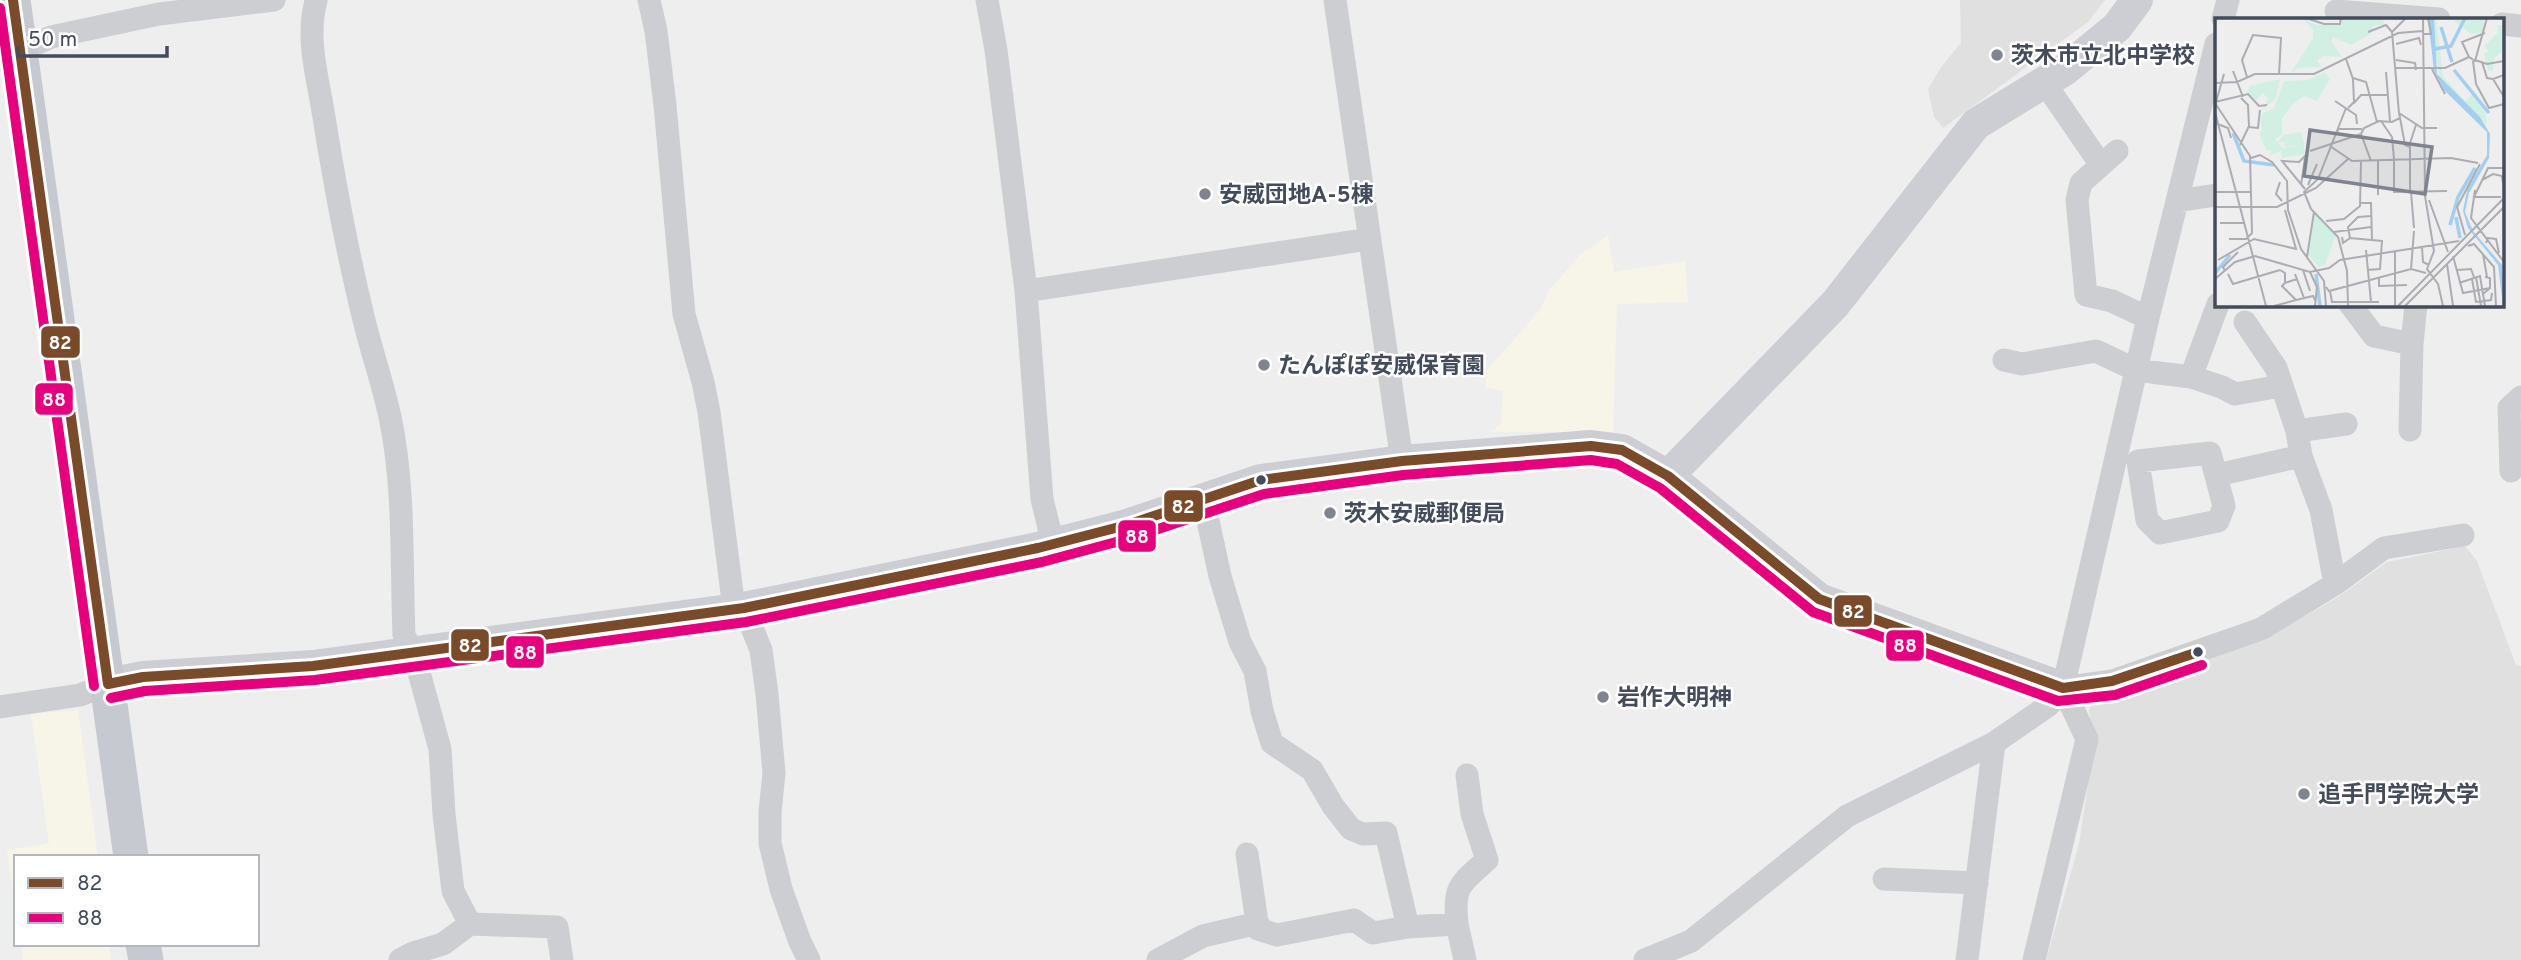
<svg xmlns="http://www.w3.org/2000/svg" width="2521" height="960" font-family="Overpass,'Noto Sans JP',sans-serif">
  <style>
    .commercial { fill: #f6f5e8 }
    .education { fill: #e0e0e0 }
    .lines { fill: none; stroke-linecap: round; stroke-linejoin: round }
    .street { stroke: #ccced1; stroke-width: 23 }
    .secondary { stroke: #ccced3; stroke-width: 32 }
    .primary { stroke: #c6c9cf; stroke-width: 35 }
    .bus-1-casing { stroke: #fff; stroke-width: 16 }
    .bus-2-casing { stroke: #fff; stroke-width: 16 }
    .bus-1 { stroke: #7a4b2a; stroke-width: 10 }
    .bus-2 { stroke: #e5007d; stroke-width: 10 }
    .poi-dot { fill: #80848e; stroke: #fff; stroke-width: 2.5 }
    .bus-dot { fill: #444b5b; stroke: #fff; stroke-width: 2.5 }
    .labels { text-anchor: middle; stroke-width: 5; stroke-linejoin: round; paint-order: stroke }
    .poi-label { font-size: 23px; font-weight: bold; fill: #444b5b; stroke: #fff; text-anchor: start }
    .inset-river { fill: none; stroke: #a3ceef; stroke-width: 3.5 }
    .inset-road { fill: none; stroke: #abadb3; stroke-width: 2 }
    .view { fill: #80848e; fill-opacity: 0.15; stroke: #80848e; stroke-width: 3.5 }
    .inset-edge { fill: none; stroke: #444b5b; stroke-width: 3.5 }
    .line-badge { stroke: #fff; stroke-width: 2.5 }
    .badge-label { font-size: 19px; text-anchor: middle; font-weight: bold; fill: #fff }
  </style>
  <rect width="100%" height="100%" fill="#efeeee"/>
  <!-- commercial -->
  <path class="commercial" d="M1608,235L1614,272L1685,261L1688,302L1617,304L1613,432H1491L1501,424L1503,391L1485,387L1487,370L1540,310L1549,290L1581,254Z
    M78,710L98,857H16V910L7,850L49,843L31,714Z
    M21,944H109L111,960H23Z"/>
  <!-- education -->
  <path class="education" d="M1960,0H2105L2088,22L1943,128L1934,117L1928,89L1941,67L1961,43Z
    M2465,546L2477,561L2516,665L2521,666V960H2046L2079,844L2094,744L2089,710L2095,694L2265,639L2338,597L2387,562Z"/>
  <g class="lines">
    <!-- street -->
    <path class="street" d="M649,0L656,31L665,105L684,314L703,382L709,412L734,609
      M987,0L996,50L1026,291L1042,499L1053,544
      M1335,0L1402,461
      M316,1C306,37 317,75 323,111C334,181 347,251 364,320C372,353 383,384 390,417C405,488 401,563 404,635L414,654L440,749L444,814L453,891L470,924L557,927L562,960
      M2336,11L2439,19
      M2223,19L2228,0
      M2502,24L2521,26
      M0,60L51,37L159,14L274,0
      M2044,82L2101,165
      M2117,151L2081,183L2077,200L2086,295L2112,301L2148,318
      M2177,201L2216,195
      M1026,291L1369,239
      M2350,304L2374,336L2412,344
      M2245,322L2276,368L2297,431L2301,456L2321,510L2335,584
      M2004,360L2022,364L2096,351L2136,370L2191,377L2222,387L2235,394L2281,386
      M2191,377L2218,304
      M2410,430L2412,344L2416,304
      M2297,431L2346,424
      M2210,453L2224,506L2218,521L2160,533L2147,520L2138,461Z
      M2511,471L2509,408L2521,397
      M2217,475L2301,456
      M1203,498L1220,576L1240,642L1255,671L1262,711L1272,743L1312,770L1333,806L1351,829L1363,834L1386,833L1408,927L1457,924L1465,960
      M744,608L761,650L767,694L774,773L770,812V843L781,889L800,942L809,960
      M2063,688L2112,681L2261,629L2335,584L2384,548L2463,535
      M0,707L80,695L108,684
      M1247,854L1258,929L1277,935L1354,920L1373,933L1408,927
      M1884,879L1977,883
      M1457,924C1453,886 1460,884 1487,860L1472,814L1467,775
      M400,960L413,953L443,944L470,924
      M1158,960L1203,936L1258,923
      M1645,960L1691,941L1847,816L1994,743L2049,705L2063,688L2148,318L2216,44
      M1967,960L1994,743
      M2034,960L2087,739L2063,688"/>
    <!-- secondary -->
    <path class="secondary" d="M1668,476L1835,304L1976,124L2066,69L2117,27L2137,0
      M108,684L143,677L313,666L744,608L1038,548L1127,525L1261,480L1402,461L1591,446L1622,450L1668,476L1819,599L2063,688"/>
    <!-- primary -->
    <path class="primary" d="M13,0L131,857
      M143,944L146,960"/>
    <defs>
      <path id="bus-1" d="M13,0L108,684
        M108,684L143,677L313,666L744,608L1038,548L1127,525L1261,480L1402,461L1591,446L1622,450L1668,476L1819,599L2063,688L2112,681L2198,652"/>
      <path id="bus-2" d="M0,8L94,686
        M111,698L145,691L315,680L746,622L1042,562L1131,538L1264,494L1403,475L1591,460L1617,464L1660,488L1813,612L2058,701L2115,695L2202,665"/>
    </defs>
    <!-- bus-1 casing -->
    <use href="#bus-1" class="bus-1-casing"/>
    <!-- bus-2 casing -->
    <use href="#bus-2" class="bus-2-casing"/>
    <!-- bus-1 -->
    <use href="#bus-1" class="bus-1"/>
    <!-- bus-2 -->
    <use href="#bus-2" class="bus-2"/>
  </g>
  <!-- markers -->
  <g class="poi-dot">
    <circle cx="1997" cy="55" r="7"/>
    <circle cx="1205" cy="194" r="7"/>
    <circle cx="1264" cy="365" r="7"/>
    <circle cx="1330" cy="513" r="7"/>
    <circle cx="1603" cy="697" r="7"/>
    <circle cx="2304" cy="794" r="7"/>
  </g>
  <g class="bus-dot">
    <circle cx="1261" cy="480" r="6"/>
    <circle cx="2198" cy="652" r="6"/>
  </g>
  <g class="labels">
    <!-- poi labels -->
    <g class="poi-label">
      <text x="2011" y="63">茨木市立北中学校</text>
      <text x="1219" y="202">安威団地A-5棟</text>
      <text x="1278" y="373">たんぽぽ安威保育園</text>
      <text x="1344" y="521">茨木安威郵便局</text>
      <text x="1617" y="705">岩作大明神</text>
      <text x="2318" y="802">追手門学院大学</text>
    </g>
  </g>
  <!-- overview -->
  <g transform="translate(2215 18)">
    <rect width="289" height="289" fill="#efeeee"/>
    <path d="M221,0L228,58L250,83L257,76L270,92L272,107L224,59L217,6ZM269,1L270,14L256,16L238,2Z" fill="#d1f0e3"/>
    <path d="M87,0L102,7H127V0H168L169,7H159L156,16L136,27L118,19L116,23L127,39L108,38L102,43L107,49L84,50L76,55L98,20V12ZM110,54L115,61L102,83L89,78L78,86L67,100V116L60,122L68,130L88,126L87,112L90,136L67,140L66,133L54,138L57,133L51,132L44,115L70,94L65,89L56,94L46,108L47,96L59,90L69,63L93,62ZM65,61L61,80L47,93L53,81L48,75L41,82L32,75L35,68ZM99,195L121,217L110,247L103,249L94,237Z" fill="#d1f0e3"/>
    <path d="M65,89L71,95L65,99L63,111L47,116L46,99Z" fill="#d1f0e3"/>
    <path d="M282,7H289V32L279,40L278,53H273L269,35L274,34L269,28L283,14Z" fill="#d1f0e3"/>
    <path d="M86,114L89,126L70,129L69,124L62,125L68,117Z" fill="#d1f0e3"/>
    <path d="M219,0L222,56L265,99L275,116L274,140L254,175L250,194L258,213L287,247L288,288L283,247L253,210L248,193L252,172L272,137V114L229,72L219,52L213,1Z" fill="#a3ceef"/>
    <path class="inset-river" d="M226,9L237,44M220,31L236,28L250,0M239,52L274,95M18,115L29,143L59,147M241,199L245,220M235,207L243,179L260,150M0,255L15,237M101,256L105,288"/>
    <path class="inset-road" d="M91,0L109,6H125L126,0M191,0L177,14L184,95L207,110H222M208,0L210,178L219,233L212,251L223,266L228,288M153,14L171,7L177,14M208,16H216L213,0M181,26L204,20L206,27M254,39L247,24L270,15M131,41L138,61L139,84L133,90M181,42L200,45L201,52M260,42L272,46L289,43M258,43L261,66L274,90L289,86M267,44L272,60L278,61M181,50H230L254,39L260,43L272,0M217,51L230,76M18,53L28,79M171,54L175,103M289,57L278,61L289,79M32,59L27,42L38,17L66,20L64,57M138,60L151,64L162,104M0,65L22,64L40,56H99L183,15L208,13M120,83L141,97L142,106M0,84L33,76L44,88L52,87M1,84L9,56M0,85L35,138L37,215L31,221H14M139,85L146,77H173M131,90L103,161L89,174L96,191L123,219L132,253L133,288M0,94L51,288M185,100L190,127L195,129V173M166,103L177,119L179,141M0,105L13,110L16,120M33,109L43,110L45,92M122,116L123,111H147M146,116L156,143M25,127L34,108L33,87L26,80M115,128L137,143L236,140L263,145M194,128L201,107M95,133L146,116L149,110L164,103L177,104L185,100L184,95M36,140L45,137L57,144L72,163L73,192L86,231L109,263L111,288M179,141V174L232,173M267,162L278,156L287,158L288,165M65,164L61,176L67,183M86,167L90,140M93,167L102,146M90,171L67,143L84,144L92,136M260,172L256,200L289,244M0,174H35M196,174L199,210M163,177V142M286,179H259L273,150H289M214,182L233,234M146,185H156L157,222M0,189H62L101,170L133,141M111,203L129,201L145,188L146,144M5,205H30M119,214L156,209M250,217L242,189L265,146M127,219L128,225L135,220L167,223L165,251L152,252M135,220L133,209L143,199L156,198M271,225L273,220L281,221L284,235M253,228L259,226L279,249L281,288M207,229L208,244L214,247M151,232L156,284M180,233V288M268,236L272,259M238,238L248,275L275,270M92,239L99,194M3,242L39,221L81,231L70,192M232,246L238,288M196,251L199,213M65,252L70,255V265L82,261M88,252L95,273M242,252L256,251L259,259M10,253L8,249L23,234M95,254L102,269L100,288M13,256L18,266L65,252M80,256L89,280M261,259L266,288M164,260V268L192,267M0,261L20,244L40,238L95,254L114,250L125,242L244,223M257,261L261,284L276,282L277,275M244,265L265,258L270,288M111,269L114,273L196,251L211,255M115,273L117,284H133M268,276L275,270V260L270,259M81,282L98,278L101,284M133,284H164M59,288L81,282L67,268L70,265M183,288L289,180M190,288L289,189"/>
    <path class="view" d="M95,112L217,129L210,176L89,158Z"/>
    <rect width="289" height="289" class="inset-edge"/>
  </g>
  <g class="line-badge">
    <rect x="40" y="325" width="41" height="34" rx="7" fill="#7a4b2a"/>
    <rect x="34" y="382" width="40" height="34" rx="7" fill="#e5007d"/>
    <rect x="1163" y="489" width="41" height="34" rx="7" fill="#7a4b2a"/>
    <rect x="1117" y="519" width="40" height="34" rx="7" fill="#e5007d"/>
    <rect x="1833" y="594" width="40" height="34" rx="7" fill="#7a4b2a"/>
    <rect x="450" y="628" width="40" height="34" rx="7" fill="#7a4b2a"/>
    <rect x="1885" y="629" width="40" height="33" rx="7" fill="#e5007d"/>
    <rect x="505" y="635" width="40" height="34" rx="7" fill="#e5007d"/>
  </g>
  <g class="badge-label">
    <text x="60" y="349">82</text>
    <text x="54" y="406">88</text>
    <text x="1183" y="513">82</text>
    <text x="1137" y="543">88</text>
    <text x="1853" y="618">82</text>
    <text x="470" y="652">82</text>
    <text x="1905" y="652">88</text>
    <text x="525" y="659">88</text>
  </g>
  <!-- legend -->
  <rect x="14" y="855" width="245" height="91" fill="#ffffff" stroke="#b4b7bd" stroke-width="2"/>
  <rect x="28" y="878" width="35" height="10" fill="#7a4b2a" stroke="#b4b7bd" stroke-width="2"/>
  <text x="77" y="890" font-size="21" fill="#444b5b">82</text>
  <rect x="28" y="913" width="35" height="10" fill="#e5007d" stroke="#b4b7bd" stroke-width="2"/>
  <text x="77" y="925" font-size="21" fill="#444b5b">88</text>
  <!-- scale -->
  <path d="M18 46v10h149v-10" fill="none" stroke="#444b5b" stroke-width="3.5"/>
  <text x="28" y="46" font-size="21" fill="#444b5b" stroke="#ffffff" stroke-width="5" paint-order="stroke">50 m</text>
</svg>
